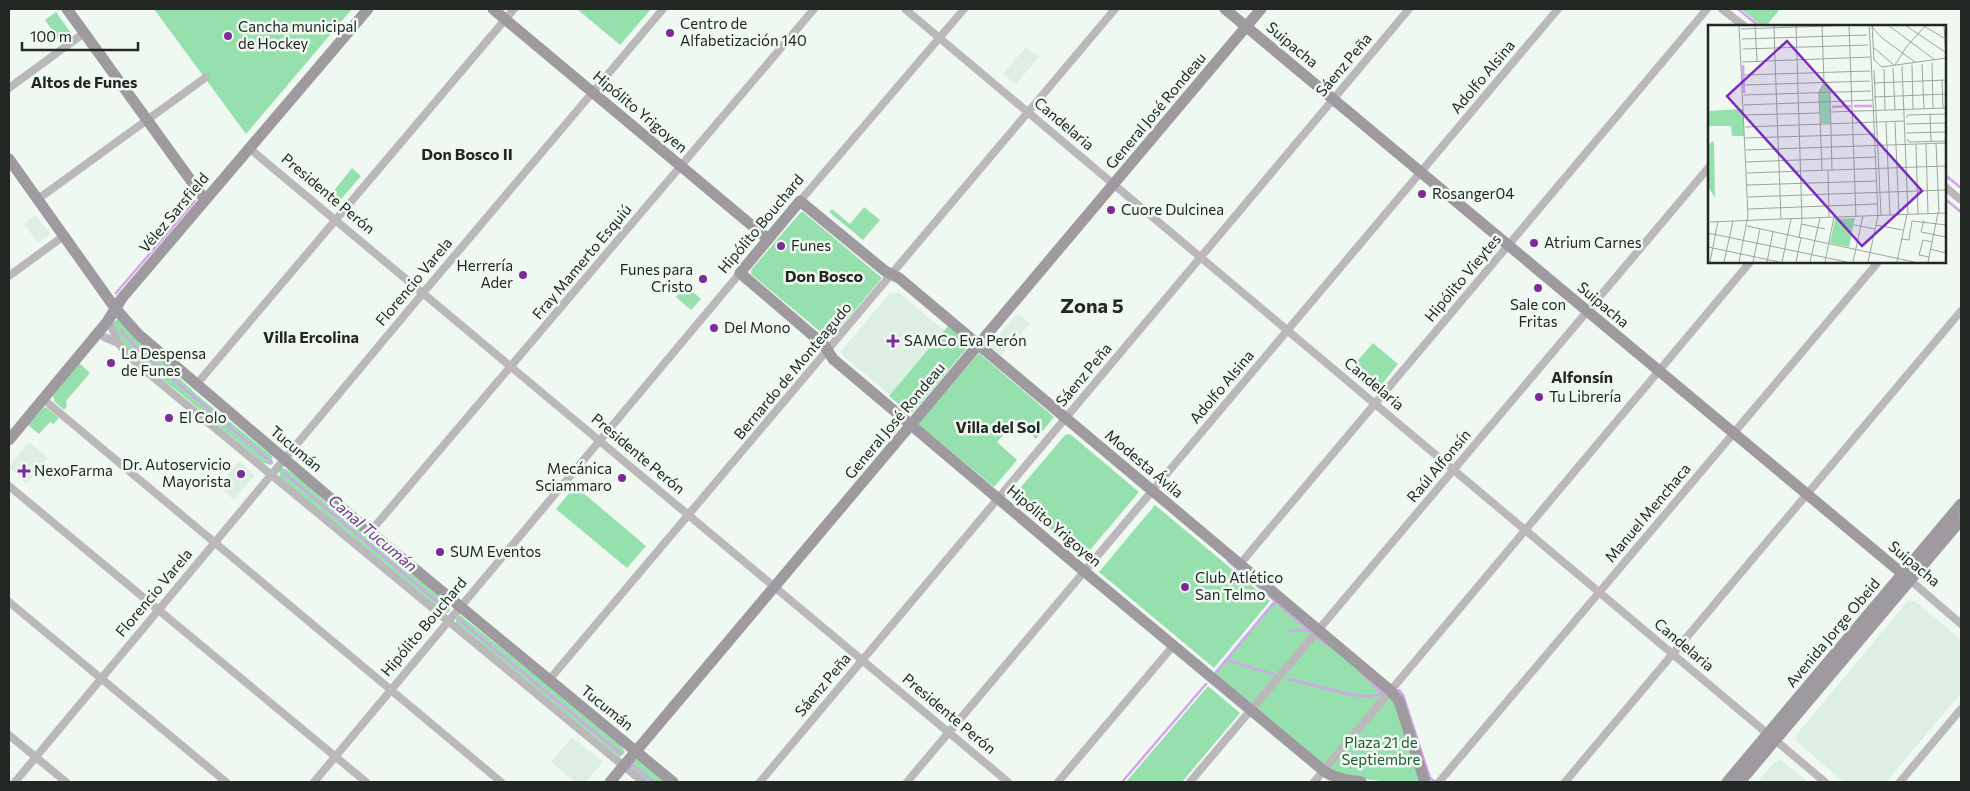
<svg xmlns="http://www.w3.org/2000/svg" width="1970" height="791" font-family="Commissioner,sans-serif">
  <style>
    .built { fill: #ddefe2 }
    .green { fill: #95e0ac }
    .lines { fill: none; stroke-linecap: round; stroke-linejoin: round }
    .stream { stroke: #d7a4ec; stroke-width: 2.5 }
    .street { stroke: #bbb8bc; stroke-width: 8 }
    .secondary { stroke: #9e9aa0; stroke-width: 11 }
    .poi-dot { fill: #7d2b9a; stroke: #eff9f1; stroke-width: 2 }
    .labels { text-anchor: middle; stroke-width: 5; stroke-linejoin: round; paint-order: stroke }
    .poi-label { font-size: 15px; fill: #232724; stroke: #eff9f1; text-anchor: start }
    .street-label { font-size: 15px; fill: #232724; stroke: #eff9f1 }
    .park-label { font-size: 15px; fill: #1f5935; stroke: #eff9f1 }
    .neighbourhood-label { font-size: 16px; font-weight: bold; fill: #232724; stroke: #eff9f1 }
    .water-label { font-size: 16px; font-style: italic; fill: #74378a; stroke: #eff9f1 }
    .district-label { font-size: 20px; font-weight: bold; fill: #232724; stroke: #eff9f1 }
    .inset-river { fill: none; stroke: #d7a4ec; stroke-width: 2.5 }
    .inset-road { fill: none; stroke: #9da59f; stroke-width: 1 }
    .view { fill: #7b2cbf; fill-opacity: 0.15; stroke: #7b2cbf; stroke-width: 2.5 }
    .inset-edge { fill: none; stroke: #232724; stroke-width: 2.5 }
  </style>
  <rect width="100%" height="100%" fill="#eff9f1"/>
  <!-- built -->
  <path class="built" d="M1026,47L1039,57L1016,84L1003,74Z
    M36,215L50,234L38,243L24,224Z
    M890,293H899L945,331L890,395L841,354V351Z
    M1018,313L1030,324L1001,356L989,346Z
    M29,442L48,458L26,484L9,467Z
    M239,461L255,475L234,500L218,486Z
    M1908,601H1915L1961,640V693L1886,782H1844L1796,741L1797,734Z
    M572,737L603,762L586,782H575L551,762Z
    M1781,760L1808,782H1757L1776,761Z"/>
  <!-- green -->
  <path class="green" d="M154,9H352L246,134Z
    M577,9H651L620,45Z
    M1741,9H1780L1767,25L1762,26Z
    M56,12L73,36L62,44L45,20Z
    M352,168L361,176L336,205L328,198Z
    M864,207L880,220L863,240L829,212L832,209L850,224Z
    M803,212L882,278L832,337L828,338L751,274V270L800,213Z
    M686,286L701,299L691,310L676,297Z
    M118,319L197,395L272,456L273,464L270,465L262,462C235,439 208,417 181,394C156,373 123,355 113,322Z
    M948,326L969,344V346L912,413H909L889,396Z
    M1373,343L1398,364L1378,389L1352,367Z
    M979,353L1054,417L1036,439L1016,421L997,442L1017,460L994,487L918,424Z
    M79,363L90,373L66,401L67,406L64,410L55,402L53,396Z
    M44,407L47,408L59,418L53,424L50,422L39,434L28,425Z
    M1070,434L1139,492L1084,557L1016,500V493L1065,435Z
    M282,468C295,470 329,507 341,516C378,545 413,574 449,604L450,610L448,613L443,612L280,477L279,470Z
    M575,486L646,546L627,568L556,509Z
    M1155,505L1270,601L1214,668L1099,572Z
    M1279,597L1391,691L1324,771L1211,678Z
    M460,615L564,698L621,746L625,752L620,757L618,756L456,623V618Z
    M1208,686L1240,713L1182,782H1126Z
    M1389,696H1392L1423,782C1392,782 1358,782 1329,770L1330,766Z
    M635,760H639L665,782H647L630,767Z"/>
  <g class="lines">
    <!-- stream -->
    <path class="stream" d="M1738,9L1759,26
      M1944,174L1961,188
      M1944,198L1961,212
      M116,293L195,201
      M120,330L140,351L272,463
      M284,473L447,610
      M1228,561L1309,630
      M458,619L621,754
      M1289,631L1306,630L1311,631
      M1318,638L1326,644
      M1226,660L1273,674
      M1359,671L1382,692
      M1216,672L1276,600
      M1288,680C1312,681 1365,706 1384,692
      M1399,690L1403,695L1430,778L1434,781
      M632,765L654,782
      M1122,782L1206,684"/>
    <!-- street -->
    <path class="street" d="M905,9L1825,782
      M1722,9L1744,26
      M9,88L84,33
      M249,148L1008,782
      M1944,186L1961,200
      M38,199L205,78
      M800,201L964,9
      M9,276L65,235
      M107,322L112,328L118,343L136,363L643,782
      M98,332L104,337L118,343
      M196,385L514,9
      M43,399L501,782
      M9,486L366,782
      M370,532L814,9
      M1240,564L1707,9
      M1910,580L1961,624
      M9,602L226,782
      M549,680L1115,9
      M9,735L66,782
      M15,782L423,293L663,9
      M314,782L740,273
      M760,782L1409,9
      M907,782L1558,9
      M1058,782L1173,646
      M1190,782L1709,167
      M1314,782L1751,261
      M1439,782L1879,261
      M1565,782L1961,311
      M1900,782L1961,709"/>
    <!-- secondary -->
    <path class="secondary" d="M67,9L205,200
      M493,9L768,239
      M1225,9L1910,580
      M9,159L115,308L138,334L370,532L673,782
      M9,440L107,322L122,298L368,9
      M610,782L1261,9
      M1361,782C1348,780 1335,779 1324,771L1085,572L833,359L824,345L740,273L800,201L885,271L899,278L1391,691L1399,701L1425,782
      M1727,782L1961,504
      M1740,782L1961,520"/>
  </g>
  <!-- markers -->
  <g class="poi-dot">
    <circle cx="670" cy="33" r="5"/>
    <circle cx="228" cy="36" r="5"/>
    <circle cx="1422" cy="194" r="5"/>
    <circle cx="1111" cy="210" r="5"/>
    <circle cx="1534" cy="243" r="5"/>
    <circle cx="781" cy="246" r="5"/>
    <circle cx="523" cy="275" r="5"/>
    <circle cx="703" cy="279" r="5"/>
    <circle cx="1538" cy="288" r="5"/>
    <circle cx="714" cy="328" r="5"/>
    <path d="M890.5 333.5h5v5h5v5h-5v5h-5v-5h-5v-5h5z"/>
    <circle cx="111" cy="363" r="5"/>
    <circle cx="1539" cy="397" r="5"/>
    <circle cx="169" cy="418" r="5"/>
    <path d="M21.5 463.5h5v5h5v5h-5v5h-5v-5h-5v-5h5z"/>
    <circle cx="241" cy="474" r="5"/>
    <circle cx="622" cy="478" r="5"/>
    <circle cx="440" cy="552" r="5"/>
    <circle cx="1185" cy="587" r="5"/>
  </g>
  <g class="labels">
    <!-- poi labels -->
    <g class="poi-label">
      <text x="680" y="29">Centro de<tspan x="680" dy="17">Alfabetización 140</tspan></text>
      <text x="238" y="32">Cancha municipal<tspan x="238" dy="17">de Hockey</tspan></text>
      <text x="1432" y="199">Rosanger04</text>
      <text x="1121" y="215">Cuore Dulcinea</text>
      <text x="1544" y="248">Atrium Carnes</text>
      <text x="791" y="251">Funes</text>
      <text x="513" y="271" text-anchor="end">Herrería<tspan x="513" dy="17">Ader</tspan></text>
      <text x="693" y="275" text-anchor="end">Funes para<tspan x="693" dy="17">Cristo</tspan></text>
      <text x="1538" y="310" text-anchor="middle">Sale con<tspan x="1538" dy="17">Fritas</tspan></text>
      <text x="724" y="333">Del Mono</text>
      <text x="904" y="346">SAMCo Eva Perón</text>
      <text x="121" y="359">La Despensa<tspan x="121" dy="17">de Funes</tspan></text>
      <text x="1549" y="402">Tu Librería</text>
      <text x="179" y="423">El Colo</text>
      <text x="231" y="470" text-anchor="end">Dr. Autoservicio<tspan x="231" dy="17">Mayorista</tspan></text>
      <text x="612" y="474" text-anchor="end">Mecánica<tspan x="612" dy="17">Sciammaro</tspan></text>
      <text x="34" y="476">NexoFarma</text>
      <text x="450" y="557">SUM Eventos</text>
      <text x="1195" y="583">Club Atlético<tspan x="1195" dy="17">San Telmo</tspan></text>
    </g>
    <!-- street labels -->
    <g class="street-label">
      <text transform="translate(1292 45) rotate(40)" y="5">Suipacha</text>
      <text transform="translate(1344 65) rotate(-50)" y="5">Sáenz Peña</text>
      <text transform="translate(1483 77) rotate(-50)" y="5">Adolfo Alsina</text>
      <text transform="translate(1156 111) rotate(-50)" y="5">General José Rondeau</text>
      <text transform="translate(640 112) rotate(40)" y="5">Hipólito Yrigoyen</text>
      <text transform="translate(1064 124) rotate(40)" y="5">Candelaria</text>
      <text transform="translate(328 194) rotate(40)" y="5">Presidente Perón</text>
      <text transform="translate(174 213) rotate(-50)" y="5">Vélez Sarsfield</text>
      <text transform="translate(761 224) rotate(-50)" y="5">Hipólito Bouchard</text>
      <text transform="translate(582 262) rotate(-50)" y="5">Fray Mamerto Esquiú</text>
      <text transform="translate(1463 278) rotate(-50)" y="5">Hipólito Vieytes</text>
      <text transform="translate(414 282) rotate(-50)" y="5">Florencio Varela</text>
      <text transform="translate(1603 305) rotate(40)" y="5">Suipacha</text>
      <text transform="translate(793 371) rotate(-50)" y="5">Bernardo de Monteagudo</text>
      <text transform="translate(1084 375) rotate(-50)" y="5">Sáenz Peña</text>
      <text transform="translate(1374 384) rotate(40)" y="5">Candelaria</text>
      <text transform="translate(1222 387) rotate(-50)" y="5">Adolfo Alsina</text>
      <text transform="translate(895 421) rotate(-50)" y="5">General José Rondeau</text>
      <text transform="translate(296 449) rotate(40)" y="5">Tucumán</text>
      <text transform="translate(638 454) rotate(40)" y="5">Presidente Perón</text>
      <text transform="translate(1144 464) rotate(40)" y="5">Modesta Ávila</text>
      <text transform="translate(1439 466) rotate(-50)" y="5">Raúl Alfonsín</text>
      <text transform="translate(1648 513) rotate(-50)" y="5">Manuel Menchaca</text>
      <text transform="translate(1054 526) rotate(40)" y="5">Hipólito Yrigoyen</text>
      <text transform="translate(1914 564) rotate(40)" y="5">Suipacha</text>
      <text transform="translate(154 593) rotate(-50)" y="5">Florencio Varela</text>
      <text transform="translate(424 627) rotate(-50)" y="5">Hipólito Bouchard</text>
      <text transform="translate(1833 633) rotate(-50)" y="5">Avenida Jorge Obeid</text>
      <text transform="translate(1684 645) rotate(40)" y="5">Candelaria</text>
      <text transform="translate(823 685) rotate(-50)" y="5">Sáenz Peña</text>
      <text transform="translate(607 708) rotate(39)" y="5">Tucumán</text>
      <text transform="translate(949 714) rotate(40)" y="5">Presidente Perón</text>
    </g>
    <!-- park labels -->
    <g class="park-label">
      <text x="1381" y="748">Plaza 21 de<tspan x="1381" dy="17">Septiembre</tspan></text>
    </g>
    <!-- neighbourhood labels -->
    <g class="neighbourhood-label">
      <text x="84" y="88">Altos de Funes</text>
      <text x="467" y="160">Don Bosco II</text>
      <text x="824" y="282">Don Bosco</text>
      <text x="311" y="343">Villa Ercolina</text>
      <text x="1582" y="383">Alfonsín</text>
      <text x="998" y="433">Villa del Sol</text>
    </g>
    <!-- water labels -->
    <g class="water-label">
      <text transform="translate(373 533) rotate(40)" y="6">Canal Tucumán</text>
    </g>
    <!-- district labels -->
    <g class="district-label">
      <text x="1092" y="313">Zona 5</text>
    </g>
  </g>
  <!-- overview -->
  <g transform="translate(1708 25)">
    <rect width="238" height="238" fill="#eff9f1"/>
    <path d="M117,58L122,67V98H113L111,67ZM35,84L36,111H24L23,101H0V86ZM5,116L6,118L7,173L0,162V120ZM147,193L141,222L122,218L127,194Z" fill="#95e0ac"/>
    <path class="inset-river" d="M35,40L36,68M146,81H164M124,82L143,81"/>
    <path class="inset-road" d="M47,0L49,36M66,0L67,35M88,0L94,195L91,213M114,0L116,58L111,67L114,146M141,0L148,192M161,0L163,32M164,0L166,35L174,42L238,33M167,0L164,2L174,13L207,37M180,0L227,35M197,0L237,27M216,1L236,13M236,1L238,30M33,4L147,0M34,14L159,10M166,23L186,40M35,24L160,20M67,35L73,194L238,188M34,37L163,32L170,191M224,38L225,83M214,39L216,84M187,40L199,21L218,0M204,40L205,84M194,41L200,189M185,43L187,85M176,44L177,85M166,45L173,190M36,50L162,46M234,55L235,83M117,58L122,66L124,146M166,58L238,55M37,60L162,56M36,70L163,66M166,72L238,69M36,80L165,75M123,87L238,83M222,89L223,116M37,90L112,88M198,93L200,90L238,89M178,97L182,190M187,97L191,190M198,99L238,98M37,102L196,96M198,108L238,107M37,113L167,109M199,114L201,117L238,116M228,118L231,188M208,119L210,189M218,119L220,189M38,125L238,118M38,137L168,132M120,146L121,192M39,148L238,141M39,160L169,156M40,172L238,165M40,184L169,179M216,195L213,207L238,212M2,197L73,194M93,199L117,204M146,200L167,204M168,200L195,205M39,201L206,237M0,208L139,237M193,214L201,215L204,196L238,200M0,222L71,237M222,224L238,228M221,232L211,230L215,215L224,217M2,237L10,196M16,237L25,196M31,237L40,191L31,0M45,237L52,204M59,237L65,207M74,237L83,194M88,237L93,213M102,237L112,193M117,237L126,192M145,237L155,191M160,237L170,191M189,237L199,189M220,237L230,188"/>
    <path class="view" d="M79,16L214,166L154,221L19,71Z"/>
    <rect width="238" height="238" class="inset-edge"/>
  </g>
  <!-- border -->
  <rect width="1970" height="791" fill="none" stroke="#232724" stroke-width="20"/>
  <!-- scale -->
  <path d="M22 42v8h116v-8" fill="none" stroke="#232724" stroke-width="2.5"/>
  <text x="30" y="42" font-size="15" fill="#232724" stroke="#eff9f1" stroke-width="4" paint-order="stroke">100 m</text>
</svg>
